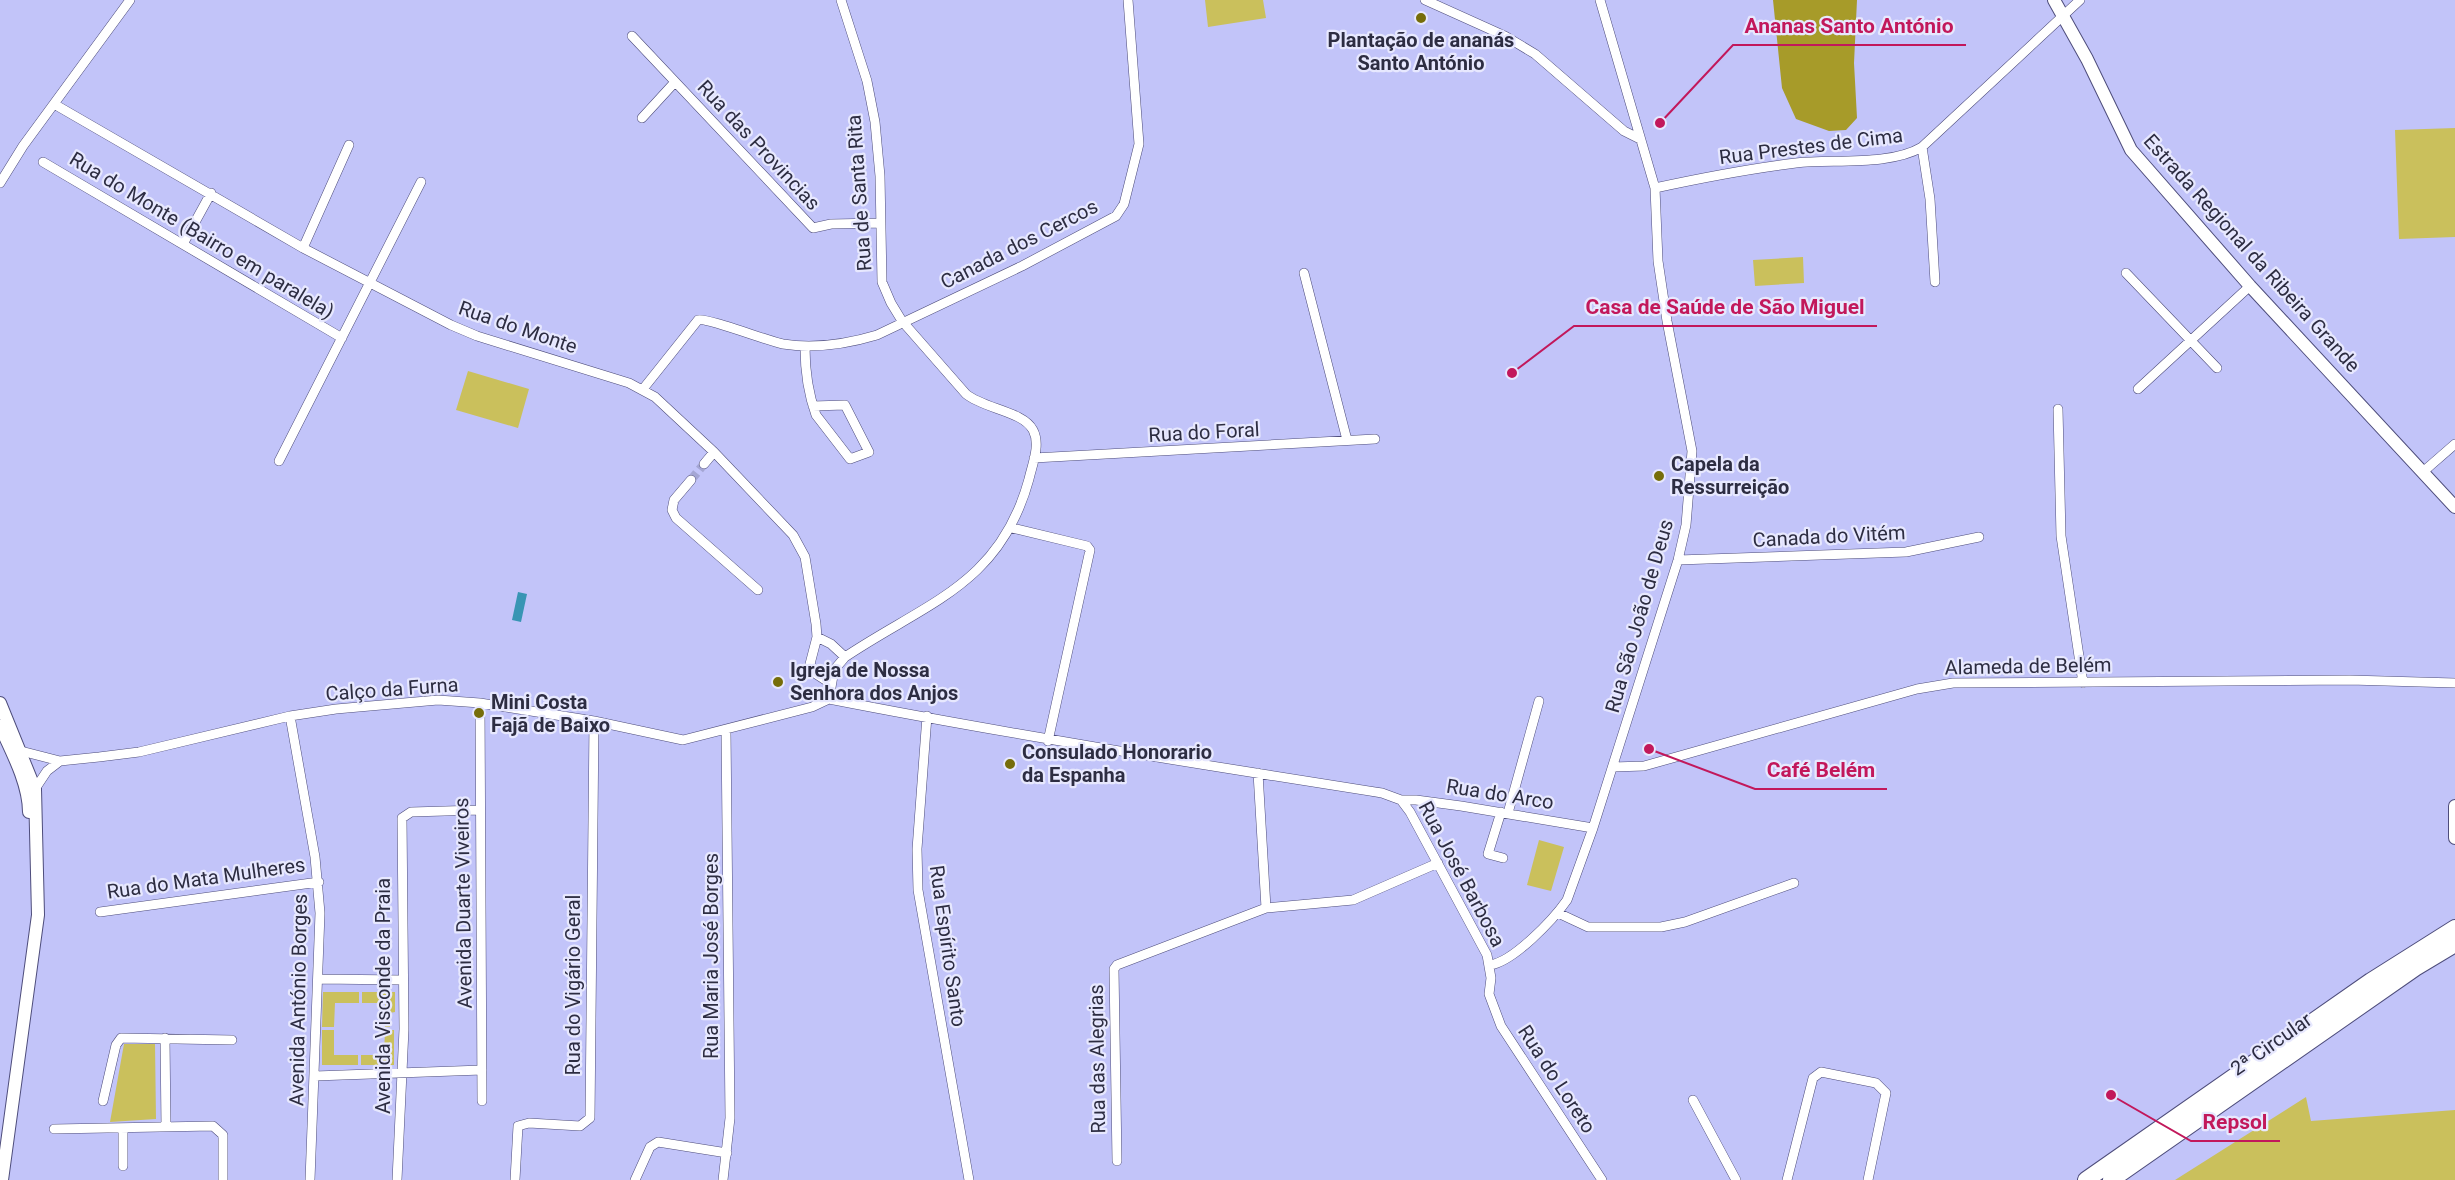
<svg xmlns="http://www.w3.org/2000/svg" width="2455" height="1180" font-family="Roboto,sans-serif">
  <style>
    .green { fill: #cac05c }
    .forest { fill: #a79b29 }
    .water { fill: #3895b4 }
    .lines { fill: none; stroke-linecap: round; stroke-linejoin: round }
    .street-tunnel { stroke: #a4a6d4; stroke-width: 9; stroke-dasharray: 9 4.5; stroke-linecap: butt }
    .street-casing { stroke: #4e4d7b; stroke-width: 10 }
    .secondary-casing { stroke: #4e4d7b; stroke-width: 14 }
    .highway-casing { stroke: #4e4d7b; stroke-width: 18 }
    .street { stroke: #fff; stroke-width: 9 }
    .secondary { stroke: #fff; stroke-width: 12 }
    .highway { stroke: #fff; stroke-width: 16 }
    .poi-dot { fill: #766d0a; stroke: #e7e8fe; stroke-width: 2 }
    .labels { text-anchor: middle; stroke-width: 4.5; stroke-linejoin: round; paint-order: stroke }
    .poi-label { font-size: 20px; font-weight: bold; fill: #2d2d42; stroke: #e7e8fe; text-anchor: start }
    .street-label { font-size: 20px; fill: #2d2d42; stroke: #e7e8fe }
    .leader { fill: none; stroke: #c2185b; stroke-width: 2 }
    .callout-dot { fill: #c2185b; stroke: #e7e8fe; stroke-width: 2 }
    .callout-label { font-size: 21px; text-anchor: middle; font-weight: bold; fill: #c2185b; stroke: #e7e8fe; stroke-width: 4.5; stroke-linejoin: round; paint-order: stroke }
  </style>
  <rect width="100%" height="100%" fill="#c2c4f9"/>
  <!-- green -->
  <path class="green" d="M1205,0H1263L1266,18L1208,27Z
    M2455,128V237L2399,239L2395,130Z
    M1803,257L1804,283L1755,286L1753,260Z
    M468,371L529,389L518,428L456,410Z
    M1539,840L1564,847L1551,891L1527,885Z
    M323,992H359V1003H335L334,1027H322Z
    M362,992H395V1012L390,1013V1027H385V1003H362Z
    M322,1030H334V1055H358V1065H322Z
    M385,1030H394V1065H361V1055H384Z
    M124,1044H155L156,1119L110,1122Z
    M2306,1097L2311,1121L2455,1110V1180H2175Z"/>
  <!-- forest -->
  <path class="forest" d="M1773,0H1857L1854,63L1857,118L1846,130L1829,131L1796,119L1782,88Z"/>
  <!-- water -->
  <path class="water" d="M518,592L527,594L521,622L512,620Z"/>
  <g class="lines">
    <!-- street-tunnel -->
    <path class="street-tunnel" d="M691,480L704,464"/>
    <defs>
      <path id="street" d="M1425,0L1505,36L1535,54L1624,131L1640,139
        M632,36L813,228L831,224L880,223
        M54,104L303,248L451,325L477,336L629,383L655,397L714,452L793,535L805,557L816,624L817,637L810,664L816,674L830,683
        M642,118L675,82
        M1922,147L1930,199L1935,282
        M43,162L342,338
        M0,183L23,146L130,0
        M1655,188C1701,178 1748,169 1796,163C1834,159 1890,166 1922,147L2080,0
        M183,244L211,193
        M303,248L349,145
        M1304,273L1347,440
        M2126,273L2217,368
        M805,347C805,370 808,393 816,415L850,459L869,452L845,405L813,406
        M643,389L698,320C705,317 768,341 783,344C814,349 847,344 877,335L1022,266L1116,216L1124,204L1139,144L1128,0
        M2138,389L2250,286
        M2058,409L2061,536L2083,683
        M1034,458L1375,439
        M279,461L421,182
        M704,464L714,452
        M2424,471L2455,444
        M691,480L674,500L672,510L676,518L758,590
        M1012,528L1087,546L1090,550L1048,741
        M1678,560L1906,552L1979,537
        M817,637L831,644L845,657
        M829,699C1013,735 1198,764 1382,793L1401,800L1410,812L1487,955L1491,978L1489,994L1501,1026L1602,1180
        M829,699L834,670L845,657C927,602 1000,585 1029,479C1032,465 1041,445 1033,430C1023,411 984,409 966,394L902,321L891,303L882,282L880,176L875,122L867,81L841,0
        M480,703L482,1101
        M290,716L315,857L320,913L310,1180
        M927,716L917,849L918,890L969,1180
        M21,751L60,761L99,757L139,752L290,716L336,709L438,700L480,703L594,721L683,740L812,707L829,699
        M1613,767L1644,766L1917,689L1953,683L2350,680L2455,683
        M35,789L47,771L60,761
        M1401,800H1416L1461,806L1593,828
        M1501,812L1488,854L1503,858
        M1508,813L1539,701
        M1266,908L1353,900L1438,863
        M100,912L319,882
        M1558,913L1588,927H1661L1685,922L1794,883
        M1490,965C1513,962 1553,920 1567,900L1593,828L1678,560L1686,525L1692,451L1667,321L1658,261L1655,188L1600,0
        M319,979L402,980
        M165,1038L166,1127
        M315,1076L482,1070
        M1693,1100L1736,1180
        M103,1101L116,1045L121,1038L232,1040
        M54,1129L213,1126L223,1135V1180
        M1117,1161L1114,969L1117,965L1266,908L1258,773
        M123,1166V1128
        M397,1180L404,1029L402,818L411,812L479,810
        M515,1180L518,1126L529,1123L580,1126L590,1118L594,721
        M635,1180L650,1147L658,1142L727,1153
        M723,1180L730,1118L726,731
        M1787,1180L1813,1078L1821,1072L1876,1083L1886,1093L1868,1180"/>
      <path id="secondary" d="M2054,0L2087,59L2131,150L2250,286L2455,507
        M0,703L35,789L38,915L2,1180
        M0,726C12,752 29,784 29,812
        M2455,806V838"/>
      <path id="highway" d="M2086,1180L2371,981L2455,928
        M2111,1180L2415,968L2455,944"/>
    </defs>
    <!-- street casing -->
    <use href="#street" class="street-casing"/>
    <!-- secondary casing -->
    <use href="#secondary" class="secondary-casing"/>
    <!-- highway casing -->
    <use href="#highway" class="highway-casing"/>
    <!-- street -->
    <use href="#street" class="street"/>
    <!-- secondary -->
    <use href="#secondary" class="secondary"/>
    <!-- highway -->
    <use href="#highway" class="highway"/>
  </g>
  <!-- markers -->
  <g class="poi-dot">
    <circle cx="1421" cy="18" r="6"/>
    <circle cx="1659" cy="476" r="6"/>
    <circle cx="778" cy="682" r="6"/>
    <circle cx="479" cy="713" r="6"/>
    <circle cx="1010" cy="764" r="6"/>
  </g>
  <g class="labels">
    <!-- poi labels -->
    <g class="poi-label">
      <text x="1421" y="47" text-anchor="middle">Plantação de ananás<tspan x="1421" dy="23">Santo António</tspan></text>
      <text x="1671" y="471">Capela da<tspan x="1671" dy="23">Ressurreição</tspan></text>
      <text x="790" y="677">Igreja de Nossa<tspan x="790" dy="23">Senhora dos Anjos</tspan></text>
      <text x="491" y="709">Mini Costa<tspan x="491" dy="23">Fajã de Baixo</tspan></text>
      <text x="1022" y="759">Consulado Honorario<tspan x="1022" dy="23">da Espanha</tspan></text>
    </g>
    <!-- street labels -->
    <g class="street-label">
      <text transform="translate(759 145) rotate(47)" y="7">Rua das Provincias</text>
      <text transform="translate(1811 146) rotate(-7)" y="7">Rua Prestes de Cima</text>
      <text transform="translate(859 193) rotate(-94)" y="7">Rua de Santa Rita</text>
      <text transform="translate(202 235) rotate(31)" y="7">Rua do Monte (Bairro em paralela)</text>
      <text transform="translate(1019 244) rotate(-27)" y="7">Canada dos Cercos</text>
      <text transform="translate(2252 253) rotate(48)" y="7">Estrada Regional da Ribeira Grande</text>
      <text transform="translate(518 327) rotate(19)" y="7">Rua do Monte</text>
      <text transform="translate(1204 432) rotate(-3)" y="7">Rua do Foral</text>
      <text transform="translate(1829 536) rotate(-3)" y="7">Canada do Vitém</text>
      <text transform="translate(1639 616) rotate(-74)" y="7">Rua São João de Deus</text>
      <text transform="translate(2028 666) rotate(-1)" y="7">Alameda de Belém</text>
      <text transform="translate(392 689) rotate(-4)" y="7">Calço da Furna</text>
      <text transform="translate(1500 794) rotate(9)" y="7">Rua do Arco</text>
      <text transform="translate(1462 874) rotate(62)" y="7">Rua José Barbosa</text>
      <text transform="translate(206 878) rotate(-8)" y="7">Rua do Mata Mulheres</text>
      <text transform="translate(463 903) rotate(-91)" y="7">Avenida Duarte Viveiros</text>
      <text transform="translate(948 946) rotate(82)" y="7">Rua Espírito Santo</text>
      <text transform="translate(711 956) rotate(-90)" y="7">Rua Maria José Borges</text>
      <text transform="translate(573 985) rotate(-90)" y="7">Rua do Vigário Geral</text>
      <text transform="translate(383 996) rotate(-90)" y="7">Avenida Visconde da Praia</text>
      <text transform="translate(298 1000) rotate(-89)" y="7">Avenida António Borges</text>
      <text transform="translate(2271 1044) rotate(-35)" y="7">2ª Circular</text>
      <text transform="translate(1097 1059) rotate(-91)" y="7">Rua das Alegrias</text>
      <text transform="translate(1557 1079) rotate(57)" y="7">Rua do Loreto</text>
    </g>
  </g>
  <!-- callouts -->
  <path class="leader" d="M1660 123L1733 45H1966M1512 373L1574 326H1877M1649 749L1755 789H1887M2111 1095L2191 1141H2280"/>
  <g class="callout-dot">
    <circle cx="1660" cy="123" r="6"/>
    <circle cx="1512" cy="373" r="6"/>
    <circle cx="1649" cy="749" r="6"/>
    <circle cx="2111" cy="1095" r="6"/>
  </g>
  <g class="callout-label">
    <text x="1849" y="33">Ananas Santo António</text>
    <text x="1725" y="314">Casa de Saúde de São Miguel</text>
    <text x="1821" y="777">Café Belém</text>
    <text x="2235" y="1129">Repsol</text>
  </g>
</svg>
